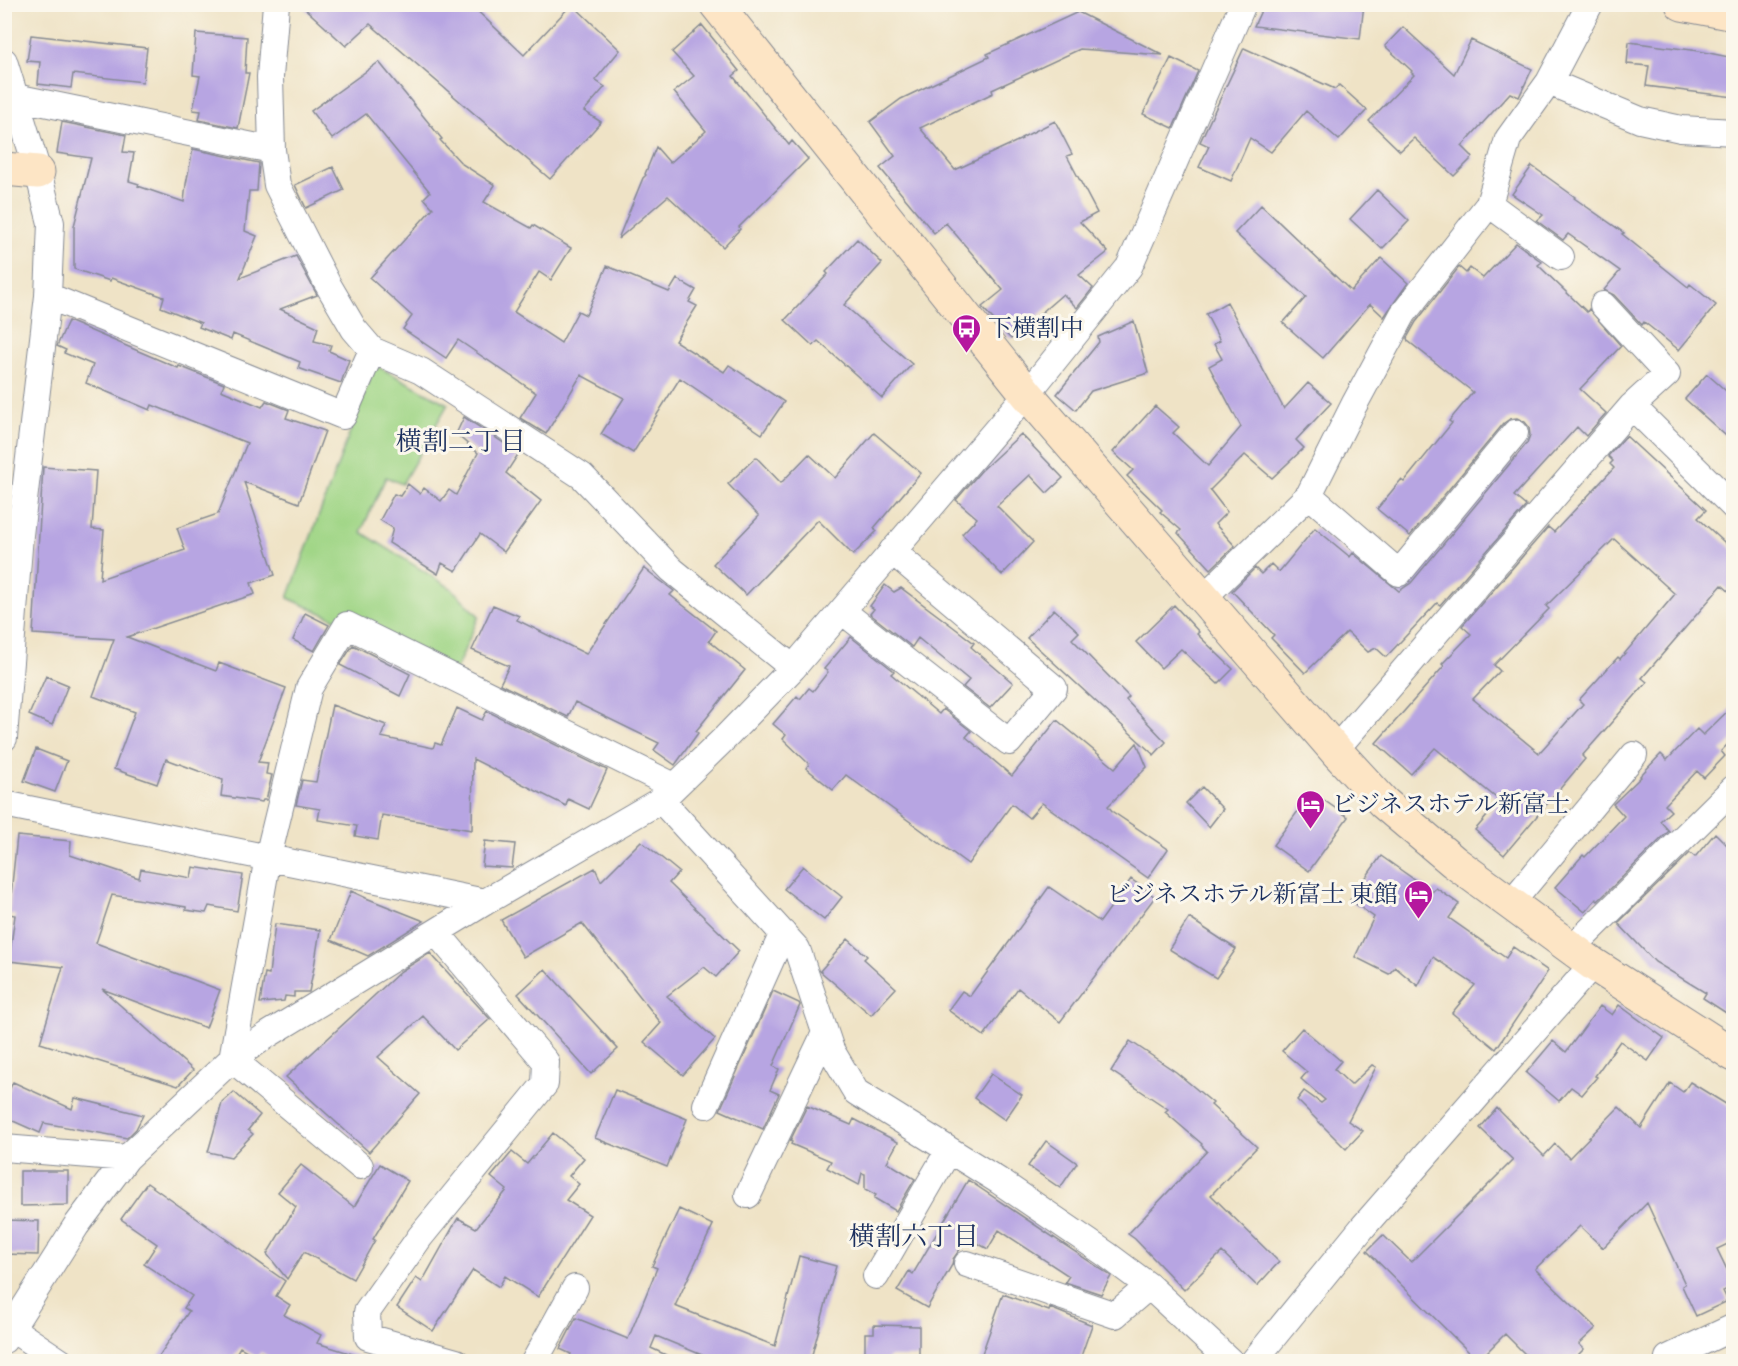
<svg xmlns="http://www.w3.org/2000/svg" width="1738" height="1366" font-family="'IM FELL DW Pica','Noto Serif JP',serif">
  <style>
    .green { fill: #a1d687; stroke: #5e8272; stroke-width: 1.5 }
    .building { fill: #b7a5e2; fill-rule: evenodd }
    .lines { fill: none; stroke-linecap: round; stroke-linejoin: round }
    .street-casing { stroke: #858992; stroke-width: 28 }
    .secondary-casing { stroke: #858992; stroke-width: 35 }
    .street { stroke: #fff; stroke-width: 26 }
    .secondary { stroke: #fde5c5; stroke-width: 33 }
    .labels { text-anchor: middle; stroke-width: 6; stroke-linejoin: round; paint-order: stroke }
    .poi-label { font-size: 24px; fill: #1b2f5e; stroke: #fbf7ec; text-anchor: start }
    .neighbourhood-label { font-size: 26px; fill: #1b2f5e; stroke: #fbf7ec }
  </style>
  <rect width="100%" height="100%" fill="#fbf7ec"/>
  <filter id="ink" filterUnits="userSpaceOnUse"><feTurbulence type="fractalNoise" baseFrequency=".0167" numOctaves="2"/><feDisplacementMap in="SourceGraphic" scale="12" xChannelSelector="R" yChannelSelector="G"/><feConvolveMatrix kernelMatrix="1 2 1 2 8 2 1 2 1" color-interpolation-filters="sRGB"/></filter>
  <filter id="wash" filterUnits="userSpaceOnUse"><feTurbulence type="fractalNoise" baseFrequency=".008" numOctaves="4" result="noise"/><feDisplacementMap in="SourceGraphic" scale="24" xChannelSelector="R" yChannelSelector="G"/><feGaussianBlur stdDeviation="1.35" result="paint"/><feColorMatrix in="noise" values="0 0 0 0 0 0 0 0 0 0 0 0 0 0 0 0 0 1.4 0 .05"/><feComposite in="paint" operator="in"/></filter>
  <g filter="url(#wash)">
    <rect width="100%" height="100%" fill="#efe3c6"/>
    <!-- green -->
    <path class="green" d="M375,365L448,404L402,484L386,477L361,532L451,588L479,616L455,672L288,598Z"/>
    <g id="blocks">
      <!-- building -->
      <path class="building" d="M300,4H470L524,55L572,4L620,50L595,80L605,87L584,111L601,122L550,179L370,24L346,46Z
        M1264,4H1364L1360,39L1254,26Z
        M1078,12L1163,55L1080,49L992,90L993,93L920,128L955,170L1022,139L1021,138L1055,121L1072,154L1067,156L1097,213L1080,222L1108,252L1079,275L1093,288L1077,308L1063,294L1011,339L982,307L1003,290L946,223L934,233L880,168L895,156L870,122L901,99L989,57L987,54Z
        M702,25L739,71L733,76L789,145L792,141L808,159L739,227L740,229L723,247L668,196L618,239L643,178L646,175L645,174L656,147L670,163L706,131L674,92L694,76L672,52Z
        M1403,27L1454,74L1471,40L1532,69L1519,97L1510,93L1462,146L1473,157L1454,176L1414,138L1400,151L1369,121L1414,75L1411,72L1412,71L1385,46Z
        M196,33L247,37L245,73H249L238,128L199,120L201,111L193,110L200,76L193,75Z
        M31,35L147,48L143,82L73,74L71,88L38,84L40,62L27,61Z
        M1629,42L1699,51L1734,58V97L1646,86L1649,66L1627,64Z
        M1244,48L1335,89L1339,85L1367,110L1339,140L1306,111L1271,152L1250,138L1231,181L1199,167L1209,146L1200,142Z
        M1171,58L1198,71L1173,128L1143,114Z
        M379,62L442,139L440,140L462,164L495,185L484,202L531,228L533,225L571,248L551,280L539,272L514,312L561,343L578,311L586,315L607,266L669,292L677,279L696,290L689,302L697,306L675,341L724,372L729,365L784,402L762,434L680,378L633,453L601,434L624,398L581,375L546,434L520,418L536,393L458,340L446,358L403,329L412,316L370,278L433,208L424,198L430,192L366,114L332,139L311,111Z
        M62,122L126,135L123,152L134,153L129,181L139,184L138,186L184,202L186,184L193,149L259,163L257,191H249L245,231L257,236L240,278L296,256L317,295L280,309L318,327L314,341L331,345L329,351L349,360L341,383L298,368L300,362L233,334L231,340L199,327L201,323L161,307L164,297L111,278L110,281L74,269V226L91,158L57,153Z
        M1532,166L1575,197L1574,198L1624,233L1622,234L1688,287L1690,284L1716,305L1679,350L1644,322L1642,325L1614,295L1604,290L1620,271L1568,234L1563,240L1537,221L1543,215L1512,194Z
        M333,167L344,190L306,208L295,185Z
        M1377,190L1409,221L1382,249L1350,219Z
        M1261,205L1351,291L1381,258L1408,283L1384,317L1370,304L1323,358L1283,323L1306,297L1235,233Z
        M857,239L882,263L844,305L912,364L882,398L818,341L813,346L785,320L828,274L826,272Z
        M1516,243L1542,262L1538,265L1587,312L1589,309L1621,346L1580,389L1606,413L1586,436L1577,427L1514,496L1526,506L1440,605L1437,603L1386,657L1376,648L1368,652L1347,632L1305,673L1271,638L1274,635L1232,591L1255,568L1261,574L1271,564L1279,572L1315,528L1350,557L1353,553L1399,591L1411,583L1527,443L1530,435L1529,427L1525,422L1517,418L1510,419L1504,423L1410,536L1377,509L1401,480L1404,482L1452,423L1449,421L1473,392L1408,341L1407,338L1416,322L1459,267L1466,273L1470,268L1483,278Z
        M1227,302L1284,409L1308,383L1331,403L1296,440L1304,448L1272,478L1245,455L1210,490L1227,512L1215,524L1235,546L1211,569L1178,533L1181,530L1160,512L1162,510L1127,476L1133,470L1113,452L1155,406L1179,427L1173,433L1208,466L1241,427L1209,366L1222,359L1214,344L1220,341L1206,314Z
        M68,321L178,368L179,366L224,384L221,390L262,407L266,401L289,410L286,418L325,431L299,503L244,482L275,575L251,583L255,594L127,637L216,671L219,663L286,688L258,762L268,763L266,774L272,775L266,800H263L262,802L221,796L223,780L166,759L157,784L114,769L135,712L93,696L114,639L33,634L43,467L96,471L92,529L104,530L100,579L185,550L177,528L218,514L247,443L152,405L150,410L86,383L93,365L64,353L66,350L57,346Z
        M1134,321L1148,373L1091,391L1076,410L1057,394L1099,342L1098,337Z
        M1707,374L1734,398V443L1685,399Z
        M464,417L519,453L506,473L541,501L504,552L480,534L456,571L442,563L438,574L389,543L393,528L380,520L394,494L400,496L408,484L420,494L424,488L441,501L449,490L456,495L478,453L456,434Z
        M874,433L921,473L874,528L877,531L853,555L818,520L746,595L713,564L759,516L728,484L756,457L781,483L809,454L835,478Z
        M1021,434L1063,478L1047,493L1030,475L997,506L1033,542L1002,575L962,534L977,518L956,500L981,471Z
        M1626,436L1706,510L1698,518L1734,551V596L1722,585L1642,678L1647,682L1582,756L1585,759L1504,855L1475,830L1500,801L1435,748L1411,774L1376,743L1444,666L1442,664L1471,634L1462,626L1548,527L1554,532L1614,468L1610,464L1613,461L1608,456ZM1614,539L1675,594L1620,659L1618,657L1579,700L1583,704L1539,753L1473,699L1500,671L1494,665L1549,609L1546,606Z
        M644,568L674,591L670,595L716,631L709,641L745,670L696,731L698,733L675,765L654,750L659,743L575,702L568,717L500,684L509,666L472,650L493,605L519,616L517,620L586,654Z
        M885,585L894,592L901,588L952,626L974,643L971,647L1013,683L990,708L963,687L969,680L918,638L912,647L870,614L874,609L870,606Z
        M1174,605L1199,632L1197,634L1233,669L1218,684L1181,649L1161,668L1136,642Z
        M1054,609L1079,632L1072,639L1129,697L1126,700L1166,742L1154,755L1027,638Z
        M305,613L329,625L314,651L293,640Z
        M851,637L894,671L891,674L939,714L943,709L971,731L966,737L1012,776L1057,720L1115,768L1137,743L1147,767L1108,806L1113,812L1168,849L1148,878L1042,803L1029,818L1012,804L968,864L846,775L833,790L806,768L809,764L783,739L786,735L773,724L797,696L800,699L809,688L813,691L828,672L824,669Z
        M353,645L410,674L400,696L340,665Z
        M46,676L68,685L52,725L29,715Z
        M332,705L386,725L381,737L433,748L435,743L441,745L457,708L482,720L487,711L607,770L589,809L568,799L566,806L473,759L472,830L382,815L378,840L355,836L357,826L318,820L320,809L296,805L302,780L316,782Z
        M1734,705V738L1721,751L1725,756L1704,778L1697,771L1665,805L1671,811L1660,821L1669,831L1598,901L1596,899L1585,912L1555,887L1583,855L1585,857L1624,816L1613,804L1641,777L1640,776L1661,754L1667,760L1697,729L1703,735Z
        M36,749L67,761L55,792L24,781Z
        M1202,787L1223,809L1209,827L1186,803Z
        M1312,792L1348,817L1309,871L1273,845Z
        M1715,833L1734,852V1018L1703,998L1706,993L1655,962L1618,923L1690,853L1695,857Z
        M17,836L71,841L70,855L139,878L141,869L191,878L193,867L243,875L237,911L209,906L206,913L186,910V907L112,895L96,943L220,990L206,1028L102,989L193,1070L178,1086L40,1043L63,967L9,961L15,915L9,914Z
        M485,841L515,844L512,868L482,866Z
        M641,841L679,872L669,883L739,951L716,977L704,967L667,996L715,1039L683,1075L644,1042L661,1023L582,923L523,957L501,920L595,868L601,881Z
        M1381,856L1432,892L1436,888L1459,904L1449,918L1506,958L1513,947L1548,971L1496,1049L1452,1013L1475,985L1433,957L1418,986L1395,967L1389,974L1355,957L1374,917L1350,900Z
        M803,866L842,897L824,920L784,889Z
        M1131,879L1155,897L1060,1022L1018,988L984,1036L948,1010L962,991L970,996L1049,887L1100,922Z
        M351,891L366,898L424,921L368,956L331,940Z
        M1189,918L1236,949L1216,978L1169,949Z
        M275,924L320,930L314,967L309,992H294V997L285,996L284,1001L260,1003L265,973L269,974Z
        M848,939L867,956L864,959L896,988L871,1015L820,971Z
        M430,953L490,1019L455,1050L423,1016L378,1057L420,1094L369,1152L286,1077L401,971Z
        M545,969L618,1049L591,1074L518,994Z
        M773,991L799,1003L800,1005L773,1066L779,1069L770,1090L779,1094L763,1129L720,1110Z
        M1619,1005L1664,1038L1648,1061L1620,1041L1595,1076L1597,1077L1582,1095L1571,1087L1559,1101L1526,1073L1553,1041L1566,1052L1600,1006L1612,1015Z
        M1302,1028L1341,1061L1334,1069L1351,1085L1372,1065L1376,1067L1348,1121L1363,1131L1346,1149L1297,1100L1304,1091L1321,1103L1325,1100L1301,1079L1307,1072L1282,1051Z
        M1130,1041L1176,1072L1213,1103L1211,1105L1257,1147L1211,1195L1279,1262L1257,1286L1222,1252L1184,1290L1135,1239L1128,1234L1207,1151L1201,1145L1202,1144L1165,1112L1168,1109L1111,1071Z
        M991,1074L1022,1095L1005,1120L974,1098Z
        M13,1082L72,1109L75,1098L143,1115L136,1129L127,1138L44,1123L40,1133L4,1117V1101Z
        M1690,1082L1734,1109V1241L1717,1249L1734,1284V1286L1723,1291L1728,1301L1696,1316L1682,1286L1685,1284L1647,1203L1603,1248L1580,1226L1535,1269L1596,1328L1579,1344L1584,1349L1571,1362H1533L1505,1334L1478,1361L1367,1251L1383,1235L1411,1262L1513,1160L1480,1128L1497,1108L1544,1156L1555,1144L1569,1158L1619,1107L1641,1128L1670,1083L1683,1092Z
        M615,1090L687,1119L667,1167L595,1138Z
        M234,1092L260,1115L248,1130L253,1134L231,1157L208,1152L222,1103Z
        M807,1106L851,1125L854,1119L898,1142L887,1162L915,1179L896,1211L874,1198L876,1195L865,1189V1174L862,1173L859,1185L827,1168L831,1161L791,1144L792,1142L790,1141Z
        M553,1133L584,1158L569,1176L579,1184L566,1200L590,1215L538,1297L505,1276L499,1287L473,1270L433,1331L397,1307L416,1278L422,1282L458,1218L476,1228L507,1190L491,1177L512,1152L527,1164Z
        M1046,1141L1077,1163L1060,1188L1028,1166Z
        M380,1164L408,1181L373,1239L375,1240L353,1279L304,1252L287,1279L267,1254L296,1207L278,1192L301,1165L354,1207Z
        M20,1171H68V1205L20,1206Z
        M968,1180L1111,1276L1101,1294L1065,1282L1069,1276L999,1230L988,1249L968,1238L953,1259L952,1265L927,1308L897,1291L909,1271L913,1274Z
        M147,1183L285,1281L276,1296L290,1305L284,1315L321,1335L317,1343L359,1356L358,1362H277L261,1352L257,1357L240,1347L231,1362H155L189,1311L184,1308L192,1296L144,1264L157,1244L121,1219Z
        M679,1209L713,1225L675,1306L775,1346L799,1256L836,1266L810,1362H719L656,1336L651,1348L681,1362H568L571,1354L560,1349L576,1318L628,1339L657,1268L652,1266Z
        M5,1220L39,1221L38,1255L4,1254Z
        M1003,1294L1049,1311L1050,1308L1092,1325L1079,1362H979Z
        M874,1325L919,1326V1357H888V1362H865V1333H874Z"/>
    </g>
  </g>
  <g filter="url(#ink)">
    <use href="#blocks" fill-opacity="0" stroke="#858992" stroke-width="1.5"/>
    <g class="lines">
      <defs>
        <path id="street" d="M276,4L270,77L272,150L277,185L327,283L354,329L372,350L421,371L582,476L672,570L793,668
          M4,61L38,172L51,223L48,296L20,535L4,738
          M1549,82L1640,120L1681,129L1734,132
          M15,97L272,150
          M1489,204L1561,257
          M48,296L343,416L372,350
          M1632,406L1734,507
          M1309,495L1399,573L1515,433
          M1204,597L1309,495L1354,405L1403,314L1489,204L1508,139L1549,82L1590,4
          M842,611L1009,742L1054,688L892,551
          M1335,750L1632,406L1667,374L1603,305
          M661,800L797,949L831,1050L856,1092L999,1181L1106,1254L1149,1286L1231,1362
          M4,804L485,902
          M1511,903L1634,755
          M436,932L546,1062L545,1084L420,1237L367,1312L368,1337L456,1362
          M1572,948L1734,788
          M706,1105L783,933
          M4,1148L127,1158
          M360,1166L232,1059L268,857L309,688L347,625L674,786
          M748,1195L825,1033
          M967,1264L1115,1315L1149,1286
          M876,1276L949,1150
          M12,1329L61,1362
          M4,1340L76,1226L127,1158L232,1059L269,1034L485,902L661,800L726,737L793,668L1027,394L1129,267L1243,4
          M1668,1358L1734,1327
          M534,1362L575,1288
          M1253,1362L1363,1227L1593,964"/>
        <path id="secondary" d="M716,4L1027,394L1335,750L1384,803L1454,862L1593,964L1734,1055
          M1682,4L1734,14
          M4,169L38,172"/>
      </defs>
      <!-- street casing -->
      <use href="#street" class="street-casing"/>
      <!-- secondary casing -->
      <use href="#secondary" class="secondary-casing"/>
      <!-- street -->
      <use href="#street" class="street"/>
      <!-- secondary -->
      <use href="#secondary" class="secondary"/>
    </g>
  </g>
  <!-- icons -->
  <defs>
    <symbol id="bus-pin" viewBox="-11 -11 22 30"><path d="M0 17L-7.5 6A9.5 9.5 0 1 1 7.5 6Z" fill="#b5179e" stroke="#fbf7ec"/><path d="M-5-6H5V4H4V6H2V4H-2V6H-4V4H-5ZM-3.5-4V0h7V-4ZM-3.5 1.2v1.5H-2V1.2ZM2 1.2v1.5H3.5V1.2Z" fill="#fff"/></symbol>
    <symbol id="hotel-pin" viewBox="-11 -11 22 30"><path d="M0 17L-7.5 6A9.5 9.5 0 1 1 7.5 6Z" fill="#b5179e" stroke="#fbf7ec"/><path d="M-6-4.5h1.5V1H6V5H4.5V3h-9V5H-6ZM-4 0a1.8 1.8 0 1 1 3.6 0ZM.5 0V-2.5h3Q6-2.5 6 0Z" fill="#fff"/></symbol>
  </defs>
  <g fill-rule="evenodd">
    <use href="#bus-pin" x="950" y="312" width="33" height="45"/>
    <use href="#hotel-pin" x="1294" y="788" width="33" height="45"/>
    <use href="#hotel-pin" x="1402" y="878" width="33" height="45"/>
  </g>
  <g class="labels">
    <!-- poi labels -->
    <g class="poi-label">
      <text x="988" y="336">下横割中</text>
      <text x="1332" y="812">ビジネスホテル新富士</text>
      <text x="1398" y="902" text-anchor="end">ビジネスホテル新富士 東館</text>
    </g>
    <!-- neighbourhood labels -->
    <g class="neighbourhood-label">
      <text x="461" y="450">横割二丁目</text>
      <text x="914" y="1245">横割六丁目</text>
    </g>
  </g>
  <!-- margin -->
  <rect width="1738" height="1366" fill="none" stroke="#fbf7ec" stroke-width="24"/>
</svg>
